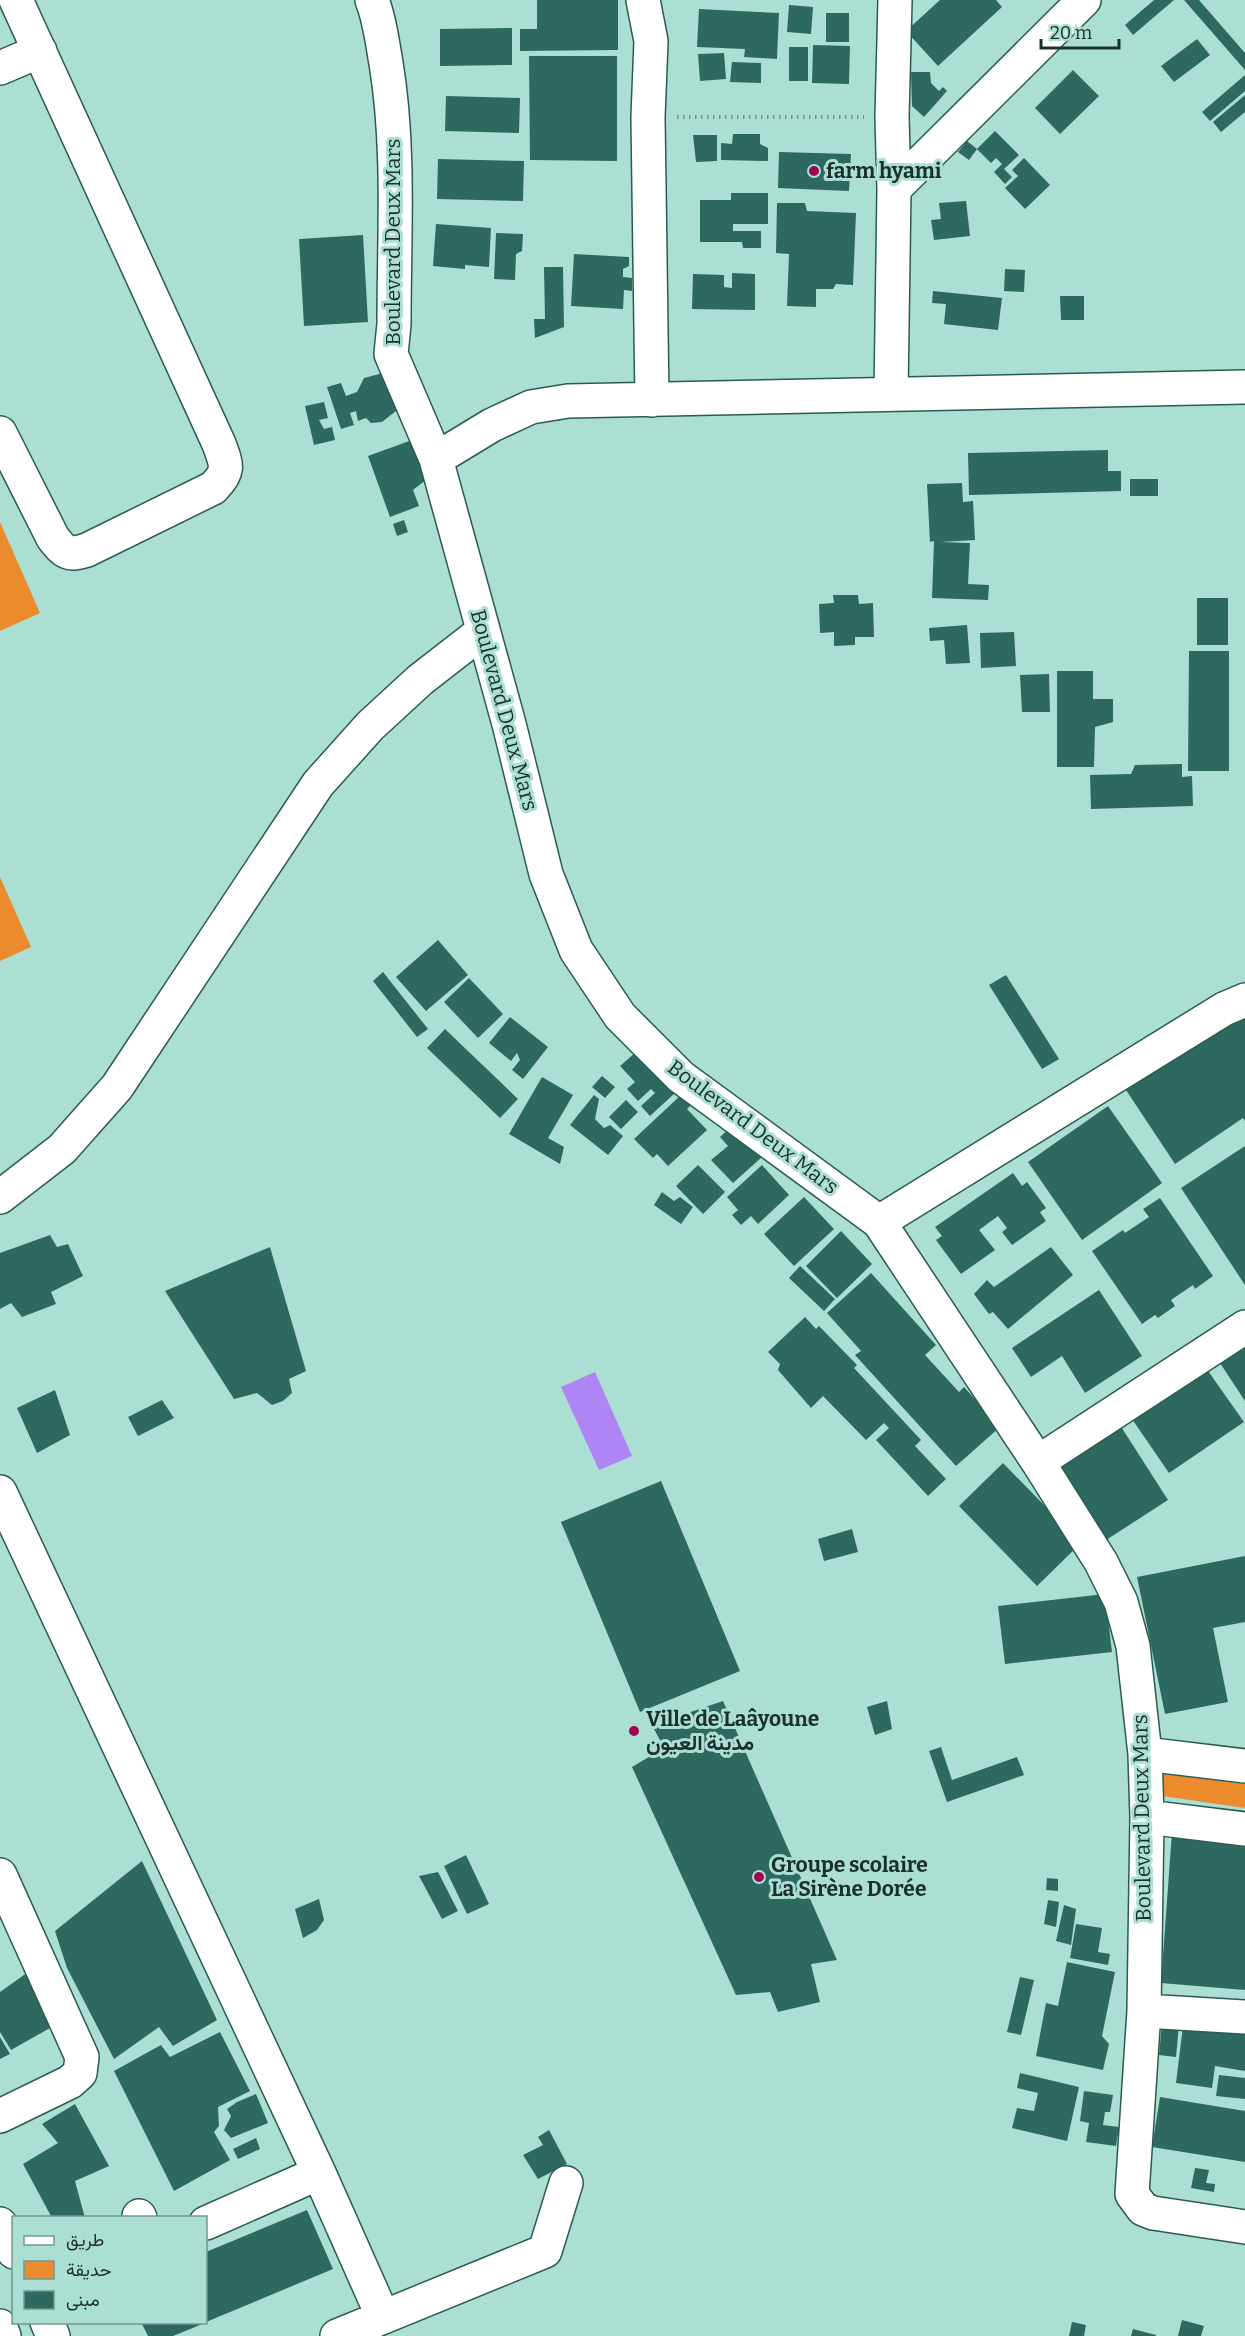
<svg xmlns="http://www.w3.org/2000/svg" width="1245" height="2336" font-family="Bitter,Vazirmatn,serif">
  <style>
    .green { fill: #eb8b2c }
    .water { fill: #af84f4 }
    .building { fill: #2d695f }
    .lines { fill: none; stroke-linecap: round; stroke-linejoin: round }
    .minor-casing { stroke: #2a5b52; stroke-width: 36 }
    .major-casing { stroke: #2a5b52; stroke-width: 36 }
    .path { stroke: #739a91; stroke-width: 4; stroke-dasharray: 1.5 4.5; stroke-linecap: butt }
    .minor { stroke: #fff; stroke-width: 33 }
    .major { stroke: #fff; stroke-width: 33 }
    .poi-dot { fill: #9d0752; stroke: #acdfd4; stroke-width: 2 }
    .labels { text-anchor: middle; stroke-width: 6; stroke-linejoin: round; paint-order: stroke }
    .poi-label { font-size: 21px; font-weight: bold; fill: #1b2f2b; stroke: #acdfd4; text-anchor: start }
    .street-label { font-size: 21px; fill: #1b2f2b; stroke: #acdfd4 }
  </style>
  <rect width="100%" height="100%" fill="#acdfd4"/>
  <!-- green -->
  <path class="green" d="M0,522L40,613L0,631Z
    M0,877L31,947L0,961Z
    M1162,1769L1245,1773V1808L1162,1796Z"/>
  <!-- water -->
  <path class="water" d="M595,1372L632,1456L599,1470L561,1387Z"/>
  <!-- building -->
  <path class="building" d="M537,0H618V50L520,51V29H537Z
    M940,0H996L1002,7L938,66L906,31Z
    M1154,0H1174L1133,35L1125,25Z
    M1184,0H1199L1245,53V70Z
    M789,5L813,7L811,34L787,32Z
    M699,9L779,13L777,59L744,57L745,49L697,47Z
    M826,13H849V42H826Z
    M512,28V65L440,66V29Z
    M1197,39L1210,55L1174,82L1161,66Z
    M813,45L850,46L849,84L812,83Z
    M789,47H808V81H789Z
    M724,53L726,79L700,81L698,54Z
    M529,56H617V161L530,160Z
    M732,62L761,63V83L730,82Z
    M1073,70L1099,96L1060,134L1035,108Z
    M911,72H930L931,83L939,91L943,87L947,91L924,117L912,106Z
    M1245,75V91L1210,121L1202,112Z
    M1245,95V112L1221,132L1213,122Z
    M446,96L520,98L519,133L445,131Z
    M995,131L1019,155L1004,169L1012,177L1005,184L994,172L1002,164L996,158L991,163L977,149Z
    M733,134H760V144L768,148V161L721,160V143L732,144Z
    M693,135H717V161L696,162Z
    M967,141L977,149L969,160L958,152Z
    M779,152L851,154L849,191L778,188Z
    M1024,158L1050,185L1025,209L1005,188L1018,176L1012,170Z
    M438,159L524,161L523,201L437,199Z
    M731,193H768V224H733V231H761V248H743L742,242H700V200H731Z
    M966,201L970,236L934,240L931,220L941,219L939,203Z
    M777,203H805L807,211L856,213L853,285L836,284L833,289H816V307L787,306L789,254L776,253Z
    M436,224L491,228L489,267L465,265V269L433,266Z
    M496,233L523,234L522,251L516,254L515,280L494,279Z
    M363,235L368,322L304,326L299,239Z
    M574,254L629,257V266L623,269V277L632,278V291L624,290L623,309L571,306Z
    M544,267H563L564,327L535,338L534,319H545Z
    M1005,269L1025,270L1024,292L1004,291Z
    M732,273L755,274V310L692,309L693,274L724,275V287L732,288Z
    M933,291L1002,298L998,330L944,324L946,304L932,303Z
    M1060,296H1084V320H1061Z
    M391,371L401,407L382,422L371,423L366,418L358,421L356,411L350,413L354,425L341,429L327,387L341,383L346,396L357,392L364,378Z
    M324,402L328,418L319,420L324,429L332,427L335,440L314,445L305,406Z
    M412,440L427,479L413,490L419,506L390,517L368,456Z
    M1108,450V471H1121V491L969,495L968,453Z
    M1130,479H1158V496H1130Z
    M962,483L963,502L973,501L975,540L941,542L970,543L968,584L989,585L988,600L932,598L934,541L930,542L927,484Z
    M404,520L408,532L397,536L393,524Z
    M833,595H858L859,604L873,603L874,637H855V645L834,646V632L820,633L819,604L834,603Z
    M1197,598H1228V645H1197Z
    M967,625L970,663L946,664L944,640L930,641L929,628Z
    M1014,632L1016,666L981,668L980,633Z
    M1189,651H1229V771H1188Z
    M1057,671H1093V699H1113V722L1095,727L1094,767H1057Z
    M1049,674L1050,712H1022L1020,675Z
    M1182,764V777L1192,776L1193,806L1091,809L1090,775L1131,774L1135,765Z
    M438,940L468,975L426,1011L396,977Z
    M383,972L428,1029L417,1037L373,981Z
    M1006,975L1059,1059L1042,1069L989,985Z
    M469,978L503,1014L478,1038L444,1002Z
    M1245,1008V1121L1243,1118L1175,1164L1126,1090L1211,1034Z
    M510,1017L548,1047L523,1079L512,1070L520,1060L517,1053L511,1061L489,1043Z
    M445,1029L518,1099L500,1118L427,1048Z
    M636,1052L675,1093L650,1116L641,1106L655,1093L651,1089L638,1101L627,1089L635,1082L620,1066Z
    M602,1076L615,1087L605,1098L592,1087Z
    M542,1077L573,1095L548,1138L564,1147L560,1164L509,1134Z
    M682,1094L692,1104L687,1109L707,1130L668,1166L657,1154L653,1158L634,1139Z
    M594,1095L599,1099L595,1119L604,1128L610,1125L623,1136L608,1155L570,1125Z
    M626,1100L638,1112L621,1129L609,1117Z
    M1108,1106L1162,1183L1082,1240L1028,1162Z
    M733,1125L762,1157L733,1183L711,1160L728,1146L720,1137Z
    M1245,1146V1285L1181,1188Z
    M698,1165L725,1192L703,1214L676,1186Z
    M762,1165L789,1195L758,1224L751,1216L741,1225L732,1215L738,1210L727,1197Z
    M1013,1173L1022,1186L1027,1182L1046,1208L1040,1212L1046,1221L1012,1245L1002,1232L1007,1228L998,1216L979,1230L995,1250L961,1274L936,1240L942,1236L935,1227Z
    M662,1192L674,1201L680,1197L693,1207L681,1224L654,1205Z
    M804,1197L834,1229L794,1266L764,1234Z
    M1160,1198L1213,1276L1195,1289L1193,1285L1171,1300L1175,1306L1158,1318L1155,1315L1142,1324L1092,1251L1123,1230L1125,1233L1149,1217L1143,1209Z
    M841,1231L872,1264L837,1298L806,1266Z
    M50,1235L57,1247L68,1244L83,1276L51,1292L56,1304L22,1317L11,1303L0,1309V1253Z
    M270,1247L306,1371L289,1379L292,1393L283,1401L272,1405L257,1393L234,1399L165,1291Z
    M1051,1247L1073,1275L1008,1329L993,1312L989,1314L974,1294L987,1280L994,1287Z
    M800,1266L835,1299L824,1311L789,1278Z
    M871,1273L936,1345L925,1355L959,1392L964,1387L1000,1427L956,1466L855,1355L861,1351L827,1313Z
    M1099,1290L1142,1356L1085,1393L1062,1356L1031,1377L1012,1348Z
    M805,1317L816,1329L819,1326L857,1365L854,1368L921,1440L915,1446L946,1479L928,1496L876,1440L889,1428L884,1423L866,1440L823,1396L811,1408L778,1370L780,1364L768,1352Z
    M1245,1346V1401L1220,1363Z
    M1206,1368L1244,1422L1169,1473L1132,1419Z
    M55,1390L70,1435L37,1453L17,1408Z
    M162,1400L174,1418L138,1436L128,1417Z
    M1118,1422L1168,1500L1103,1542L1053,1464Z
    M1003,1463L1081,1543L1037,1586L959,1506Z
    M661,1481L740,1671L640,1712L561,1522Z
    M852,1529L858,1552L824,1561L818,1539Z
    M1245,1556V1622L1213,1628L1228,1702L1165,1714L1137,1577Z
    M1105,1594L1112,1652L1005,1664L998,1606Z
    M723,1701L837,1960L811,1964L820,2002L778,2012L770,1992L736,1995L632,1767L664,1748L652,1725Z
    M887,1701L892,1729L875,1735L867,1707Z
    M941,1747L952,1780L1017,1757L1024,1775L947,1802L929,1751Z
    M1172,1832L1245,1838V1990L1161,1983Z
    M466,1855L489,1904L467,1914L444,1866Z
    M142,1861L217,2020L173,2046L159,2027L114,2059L67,1968L55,1931Z
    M438,1872L458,1911L442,1919L419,1876Z
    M1047,1878L1058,1879V1891L1046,1890Z
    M319,1899L324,1920L317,1930L303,1938L295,1909Z
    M1048,1900L1059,1902L1056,1927L1044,1924Z
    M1064,1905L1076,1909L1071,1945L1056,1941Z
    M1076,1924L1102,1928L1098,1952L1110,1954L1108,1965L1070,1958Z
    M1067,1962L1115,1972L1102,2036L1109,2044L1103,2070L1036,2056L1046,2003L1058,2006Z
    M31,1970L57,2024L11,2050L0,2032V1992Z
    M1020,1977L1034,1980L1021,2035L1007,2032Z
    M1162,2024L1179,2025L1176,2057L1159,2055Z
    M1183,2026L1245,2032V2071L1215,2066L1212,2088L1176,2083Z
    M220,2032L250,2091L218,2107L219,2126L214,2132L230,2160L174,2191L114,2071L161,2045L170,2057Z
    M0,2037L10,2054L0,2059Z
    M1020,2073L1079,2087L1067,2141L1012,2128L1017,2108L1034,2111L1038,2093L1017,2088Z
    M1219,2075L1245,2078V2099L1216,2096Z
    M1084,2091L1113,2095L1110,2112H1105L1103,2125L1119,2127L1116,2146L1086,2142L1089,2123L1080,2121Z
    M256,2094L268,2123L231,2138L224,2130L231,2116L227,2109L237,2102Z
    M1160,2097L1245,2111V2162L1152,2147Z
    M75,2104L109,2166L75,2181L85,2218H52L23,2164L58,2143L42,2124Z
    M549,2130L567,2164L538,2179L523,2155L543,2145L538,2137Z
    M256,2138L260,2149L238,2159L233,2149Z
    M1195,2168L1209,2170L1206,2183L1215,2184L1214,2192L1191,2188Z
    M307,2210L333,2269L206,2322V2252Z
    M1182,2320L1204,2326L1201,2336H1178Z
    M141,2322H205V2323L173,2336H148Z
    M1072,2322L1086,2325L1084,2336H1069Z
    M1133,2329L1156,2335V2336H1131Z"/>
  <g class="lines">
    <defs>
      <path id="minor" d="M372,0C380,20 382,41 386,63C400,148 394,237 394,324L391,354L436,459L509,724L546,874L576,950L620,1016L681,1077L879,1222L1038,1462L1101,1562L1121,1602L1133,1646L1145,1754L1147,1817L1144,2011L1132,2194L1143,2209L1153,2213L1245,2227
        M643,0L651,41L648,117L652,400
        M0,68L40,51
        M894,189L892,117L895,0
        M891,394L894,189L1084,0
        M0,433L53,538C65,553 68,556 87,550L213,488C230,471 227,466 219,444L16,0
        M436,459L492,425L531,407L568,401L1245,387
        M0,1197L62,1149L117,1087L318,784L370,726L420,680L483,631
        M879,1222L1224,1009L1245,1000
        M1038,1462L1245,1327
        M0,1492L319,2173L383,2317
        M1145,1754L1245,1766
        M1147,1817L1245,1829
        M0,1875L82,2057L80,2073L70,2082L0,2116
        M1144,2011L1245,2017
        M139,2216L140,2218
        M206,2223L319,2173
        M337,2336L545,2251L566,2183"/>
      <path id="major" d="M0,2224L14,2252
        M47,2322L53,2336
        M0,2326L4,2336"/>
    </defs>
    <!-- minor casing -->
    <use href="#minor" class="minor-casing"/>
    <!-- major casing -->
    <use href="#major" class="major-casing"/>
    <!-- path -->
    <path class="path" d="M677,117H864"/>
    <!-- minor -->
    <use href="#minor" class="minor"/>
    <!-- major -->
    <use href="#major" class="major"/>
  </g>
  <!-- markers -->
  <g class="poi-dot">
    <circle cx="814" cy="171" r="6"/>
    <circle cx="634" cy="1731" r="6"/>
    <circle cx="759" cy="1877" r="6"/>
  </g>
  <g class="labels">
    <!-- poi labels -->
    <g class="poi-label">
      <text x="826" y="178">farm hyami</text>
      <text x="646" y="1726">Ville de Laâyoune<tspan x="646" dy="24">مدينة العيون</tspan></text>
      <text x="771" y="1872">Groupe scolaire<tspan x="771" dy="24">La Sirène Dorée</tspan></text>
    </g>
    <!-- street labels -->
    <g class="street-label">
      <text transform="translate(393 242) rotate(-90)" y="7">Boulevard Deux Mars</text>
      <text transform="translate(504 710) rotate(75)" y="7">Boulevard Deux Mars</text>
      <text transform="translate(753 1127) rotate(37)" y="7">Boulevard Deux Mars</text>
      <text transform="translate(1142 1818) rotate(-91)" y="7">Boulevard Deux Mars</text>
    </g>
  </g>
  <!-- legend -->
  <rect x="12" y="2216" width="195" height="108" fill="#acdfd4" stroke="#729990" stroke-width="1.5"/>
  <rect x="24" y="2236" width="30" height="9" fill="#ffffff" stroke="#729990" stroke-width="1.5"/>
  <text x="66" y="2246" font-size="18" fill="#1b2f2b">طريق</text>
  <rect x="24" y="2261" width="30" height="18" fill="#eb8b2c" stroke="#729990" stroke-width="1.5"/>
  <text x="66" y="2276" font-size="18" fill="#1b2f2b">حديقة</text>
  <rect x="24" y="2291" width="30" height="18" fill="#2d695f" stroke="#729990" stroke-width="1.5"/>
  <text x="66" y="2306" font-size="18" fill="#1b2f2b">مبنى</text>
  <!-- scale -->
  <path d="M1041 39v9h78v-9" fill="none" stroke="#1b2f2b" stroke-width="3"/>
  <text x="1050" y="39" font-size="18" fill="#1b2f2b" stroke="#acdfd4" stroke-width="4.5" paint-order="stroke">20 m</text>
</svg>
